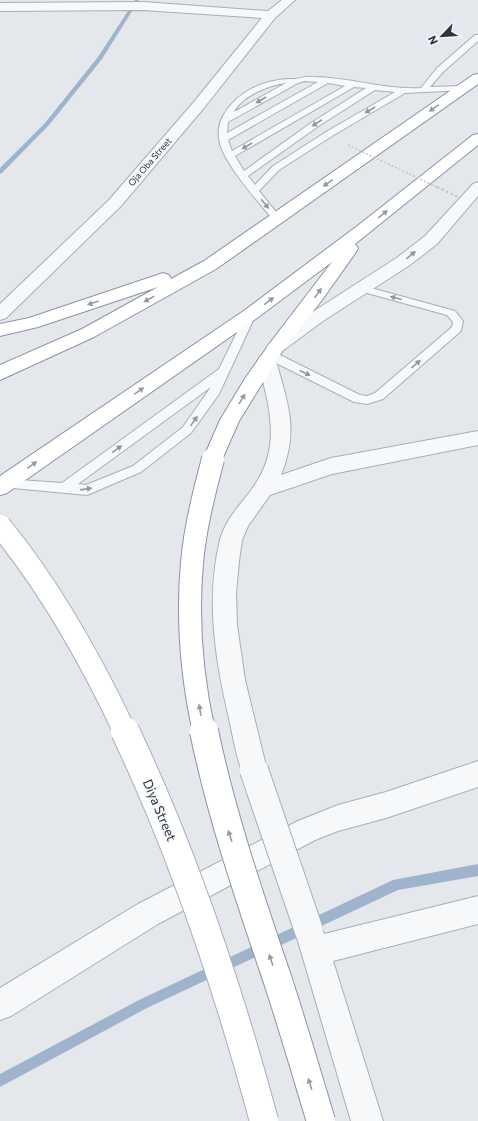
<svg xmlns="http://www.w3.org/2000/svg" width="478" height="1121" font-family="Commissioner,sans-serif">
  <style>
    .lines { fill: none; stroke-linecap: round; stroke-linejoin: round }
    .stream { fill: #9fb4cc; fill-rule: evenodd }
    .lane-casing { stroke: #a9aeb7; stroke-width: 2 }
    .street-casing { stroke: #a9aeb7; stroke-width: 2 }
    .highway-casing { stroke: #8b94a3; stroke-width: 2 }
    .lane { fill: #f7f8fa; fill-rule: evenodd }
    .street { fill: #f7f8fa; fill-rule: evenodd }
    .highway { fill: #fff; fill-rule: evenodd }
    .street-bridge-casing { stroke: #a9aeb7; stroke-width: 30; stroke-linecap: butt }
    .secondary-bridge-far1-casing { stroke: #a9aeb7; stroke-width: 24; stroke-linecap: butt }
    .secondary-bridge-casing { stroke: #a9aeb7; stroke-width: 30; stroke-linecap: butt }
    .highway-bridge-far1-casing { stroke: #8b94a3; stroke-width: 24; stroke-linecap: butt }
    .highway-bridge-casing { stroke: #8b94a3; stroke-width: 30; stroke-linecap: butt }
    .path-bridge-far1 { stroke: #c2c5cb; stroke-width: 1.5; stroke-dasharray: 2 2; stroke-linecap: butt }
    .path-bridge { stroke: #c2c5cb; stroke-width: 2; stroke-dasharray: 2.5 2.5; stroke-linecap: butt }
    .street-bridge { stroke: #f7f8fa; stroke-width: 28 }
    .secondary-bridge-far1 { stroke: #fff; stroke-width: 22 }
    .secondary-bridge { stroke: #fff; stroke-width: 28 }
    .highway-bridge-far1 { stroke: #fff; stroke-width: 22 }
    .highway-bridge { stroke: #fff; stroke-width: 28 }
    .oneway { fill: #9196a0 }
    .oneway2 { fill: #959aa2 }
    .labels { text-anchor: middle; stroke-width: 3; stroke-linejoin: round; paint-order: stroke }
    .far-street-label { font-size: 9px; fill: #2b3445; stroke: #f4f6f9 }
    .near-street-label { font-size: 13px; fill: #2b3445; stroke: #f4f6f9 }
  </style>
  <rect width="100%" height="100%" fill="#e4e7ec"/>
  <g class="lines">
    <!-- stream -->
    <path class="stream" d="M135,0H139L102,59L49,125L2,173L0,174V168L45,123L98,57Z
      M478,864V876L398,890L147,1008L0,1087V1074L139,1000L393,880Z"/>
    <defs>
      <path id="lane" d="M475,35H478V41L443,72L430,87L462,86H465V90L405,93L332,136L279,170L259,191L280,217L282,219L280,221H274C258,201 222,162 219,139C218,132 219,123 223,116C237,91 267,78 294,79C300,79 306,76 312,77C349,77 384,90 421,88L437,68ZM304,81L318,82L227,133L228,122L298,83ZM286,83L234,112C242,96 269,85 286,83ZM328,83L345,86L232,151L228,140ZM354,87L366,88L311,123L244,171L235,156ZM375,90L395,92L326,132L273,166L255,185L248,176L317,127Z
        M360,285L455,311L463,321L461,331L383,399L367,404L354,402L266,358L265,355L266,352H274L360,395L367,396L375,393L452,327L453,322L447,315L356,290L355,288Z
        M251,311L255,312L256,314L219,394L191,433L141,472L87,495L2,487L0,484L2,481L6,479L62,483L219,369L246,314L247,312ZM211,387L183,427L133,466L86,485L78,484Z"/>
      <path id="street" d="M282,0H295L275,18L203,109L121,206L6,318L0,320V304L109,200L193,103L262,18L143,10L0,11V3L143,2L268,11Z
        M478,182V196L437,244L410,265L323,321L281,352L275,354L269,352L266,348L269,344L311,313L398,257L425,236L473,184Z
        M267,355L274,356L276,361C288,404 299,430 281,475L331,458L478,431V445L332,474L270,495L248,526L242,540L239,561L236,593L237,625L245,680L267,770L263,779L254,783L245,779C237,761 234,742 230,723C216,664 205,601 220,540C225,520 240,505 252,489C283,447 269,406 258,361L260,356Z
        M478,761V787L386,818L338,831L315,840L158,924L11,1016L0,1020V988L138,904L298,821L338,805L386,792Z
        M478,896V924L333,961L383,1121H351L295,931L299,921L309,917L319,921L324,934Z"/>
      <path id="highway" d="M478,74V84L216,269L94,337L0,380V365L82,329L158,287L38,327L0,336V324L29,318L163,273L169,275L171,279L204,261L473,75Z
        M478,134V145L355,244L358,248L356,252L322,300L285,347L260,387L239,421L220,464L213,467L206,464L203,459L220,420L246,377L273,339L332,262L257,318L7,493L0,495V476L245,310L356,227L473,135Z"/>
    </defs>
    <!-- lane casing -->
    <use href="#lane" class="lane-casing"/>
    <!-- street casing -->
    <use href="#street" class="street-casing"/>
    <!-- highway casing -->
    <use href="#highway" class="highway-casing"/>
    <!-- lane -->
    <use href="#lane" class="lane"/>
    <!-- street -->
    <use href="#street" class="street"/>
    <!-- highway -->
    <use href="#highway" class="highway"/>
    <defs>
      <path id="street-bridge" d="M254,770L309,931"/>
      <path id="secondary-bridge-far1" d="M0,526C51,588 91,660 125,732"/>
      <path id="secondary-bridge" d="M125,731C185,857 228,987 264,1121"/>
      <path id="highway-bridge-far1" d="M204,732C192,678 187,618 192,563C195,528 204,493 213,459"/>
      <path id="highway-bridge" d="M204,731C222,818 251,901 279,984C294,1030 307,1075 321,1121"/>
    </defs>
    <!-- street-bridge casing -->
    <use href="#street-bridge" class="street-bridge-casing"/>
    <!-- secondary-bridge-far1 casing -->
    <use href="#secondary-bridge-far1" class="secondary-bridge-far1-casing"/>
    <!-- secondary-bridge casing -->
    <use href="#secondary-bridge" class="secondary-bridge-casing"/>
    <!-- highway-bridge-far1 casing -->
    <use href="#highway-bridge-far1" class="highway-bridge-far1-casing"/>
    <!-- highway-bridge casing -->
    <use href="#highway-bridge" class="highway-bridge-casing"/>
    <!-- path-bridge-far1 -->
    <path class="path-bridge-far1" d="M348,145L439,188"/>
    <!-- path-bridge -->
    <path class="path-bridge" d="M437,187L460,198"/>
    <!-- street-bridge -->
    <use href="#street-bridge" class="street-bridge"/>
    <!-- secondary-bridge-far1 -->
    <use href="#secondary-bridge-far1" class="secondary-bridge-far1"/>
    <!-- secondary-bridge -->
    <use href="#secondary-bridge" class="secondary-bridge"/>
    <!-- highway-bridge-far1 -->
    <use href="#highway-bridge-far1" class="highway-bridge-far1"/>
    <!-- highway-bridge -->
    <use href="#highway-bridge" class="highway-bridge"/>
  </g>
  <!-- one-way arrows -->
  <defs><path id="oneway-solid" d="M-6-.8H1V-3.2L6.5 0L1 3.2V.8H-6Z"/></defs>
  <g class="oneway">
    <use href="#oneway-solid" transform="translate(261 100) rotate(150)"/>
    <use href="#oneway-solid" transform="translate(370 110) rotate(150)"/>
    <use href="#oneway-solid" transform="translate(317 123) rotate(147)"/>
    <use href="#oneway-solid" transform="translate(247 146) rotate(150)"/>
    <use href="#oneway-solid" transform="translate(265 204) rotate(51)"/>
    <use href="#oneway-solid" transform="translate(411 255) rotate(-39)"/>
    <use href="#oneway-solid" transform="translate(396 298) rotate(-165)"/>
    <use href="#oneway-solid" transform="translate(416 364) rotate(-41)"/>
    <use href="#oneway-solid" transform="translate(305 373) rotate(26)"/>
    <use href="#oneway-solid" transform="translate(194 421) rotate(-55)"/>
    <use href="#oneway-solid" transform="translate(117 449) rotate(-36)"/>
    <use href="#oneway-solid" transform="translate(86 489) rotate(-8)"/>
  </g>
  <g class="oneway2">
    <use href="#oneway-solid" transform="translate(434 108) rotate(145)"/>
    <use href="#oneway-solid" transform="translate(328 183) rotate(145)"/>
    <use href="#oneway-solid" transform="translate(383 214) rotate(-39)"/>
    <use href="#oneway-solid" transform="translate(318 293) rotate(-54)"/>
    <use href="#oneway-solid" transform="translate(149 299) rotate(151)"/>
    <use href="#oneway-solid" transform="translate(269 301) rotate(-37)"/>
    <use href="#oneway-solid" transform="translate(93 303) rotate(161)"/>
    <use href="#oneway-solid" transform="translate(139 391) rotate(-35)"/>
    <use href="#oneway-solid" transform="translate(242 399) rotate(-59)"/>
    <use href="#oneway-solid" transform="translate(32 465) rotate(-35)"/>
    <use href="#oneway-solid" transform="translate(200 710) rotate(-99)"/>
    <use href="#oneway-solid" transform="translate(230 836) rotate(-108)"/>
    <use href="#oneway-solid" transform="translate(271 960) rotate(-109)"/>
    <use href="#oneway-solid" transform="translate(310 1084) rotate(-107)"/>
  </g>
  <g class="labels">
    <!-- far-street labels -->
    <g class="far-street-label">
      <text transform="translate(150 162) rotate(-49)" y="3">Oja Oba Street</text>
    </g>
    <!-- near-street labels -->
    <g class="near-street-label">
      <text transform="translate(160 810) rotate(67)" y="5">Diya Street</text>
    </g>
  </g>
  <!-- north arrow -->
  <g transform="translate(442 36) rotate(245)" stroke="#f4f6f9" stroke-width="3" paint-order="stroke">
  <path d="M0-3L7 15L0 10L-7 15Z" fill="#2b3445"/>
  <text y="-6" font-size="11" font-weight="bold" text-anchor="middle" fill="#2b3445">N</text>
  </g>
</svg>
